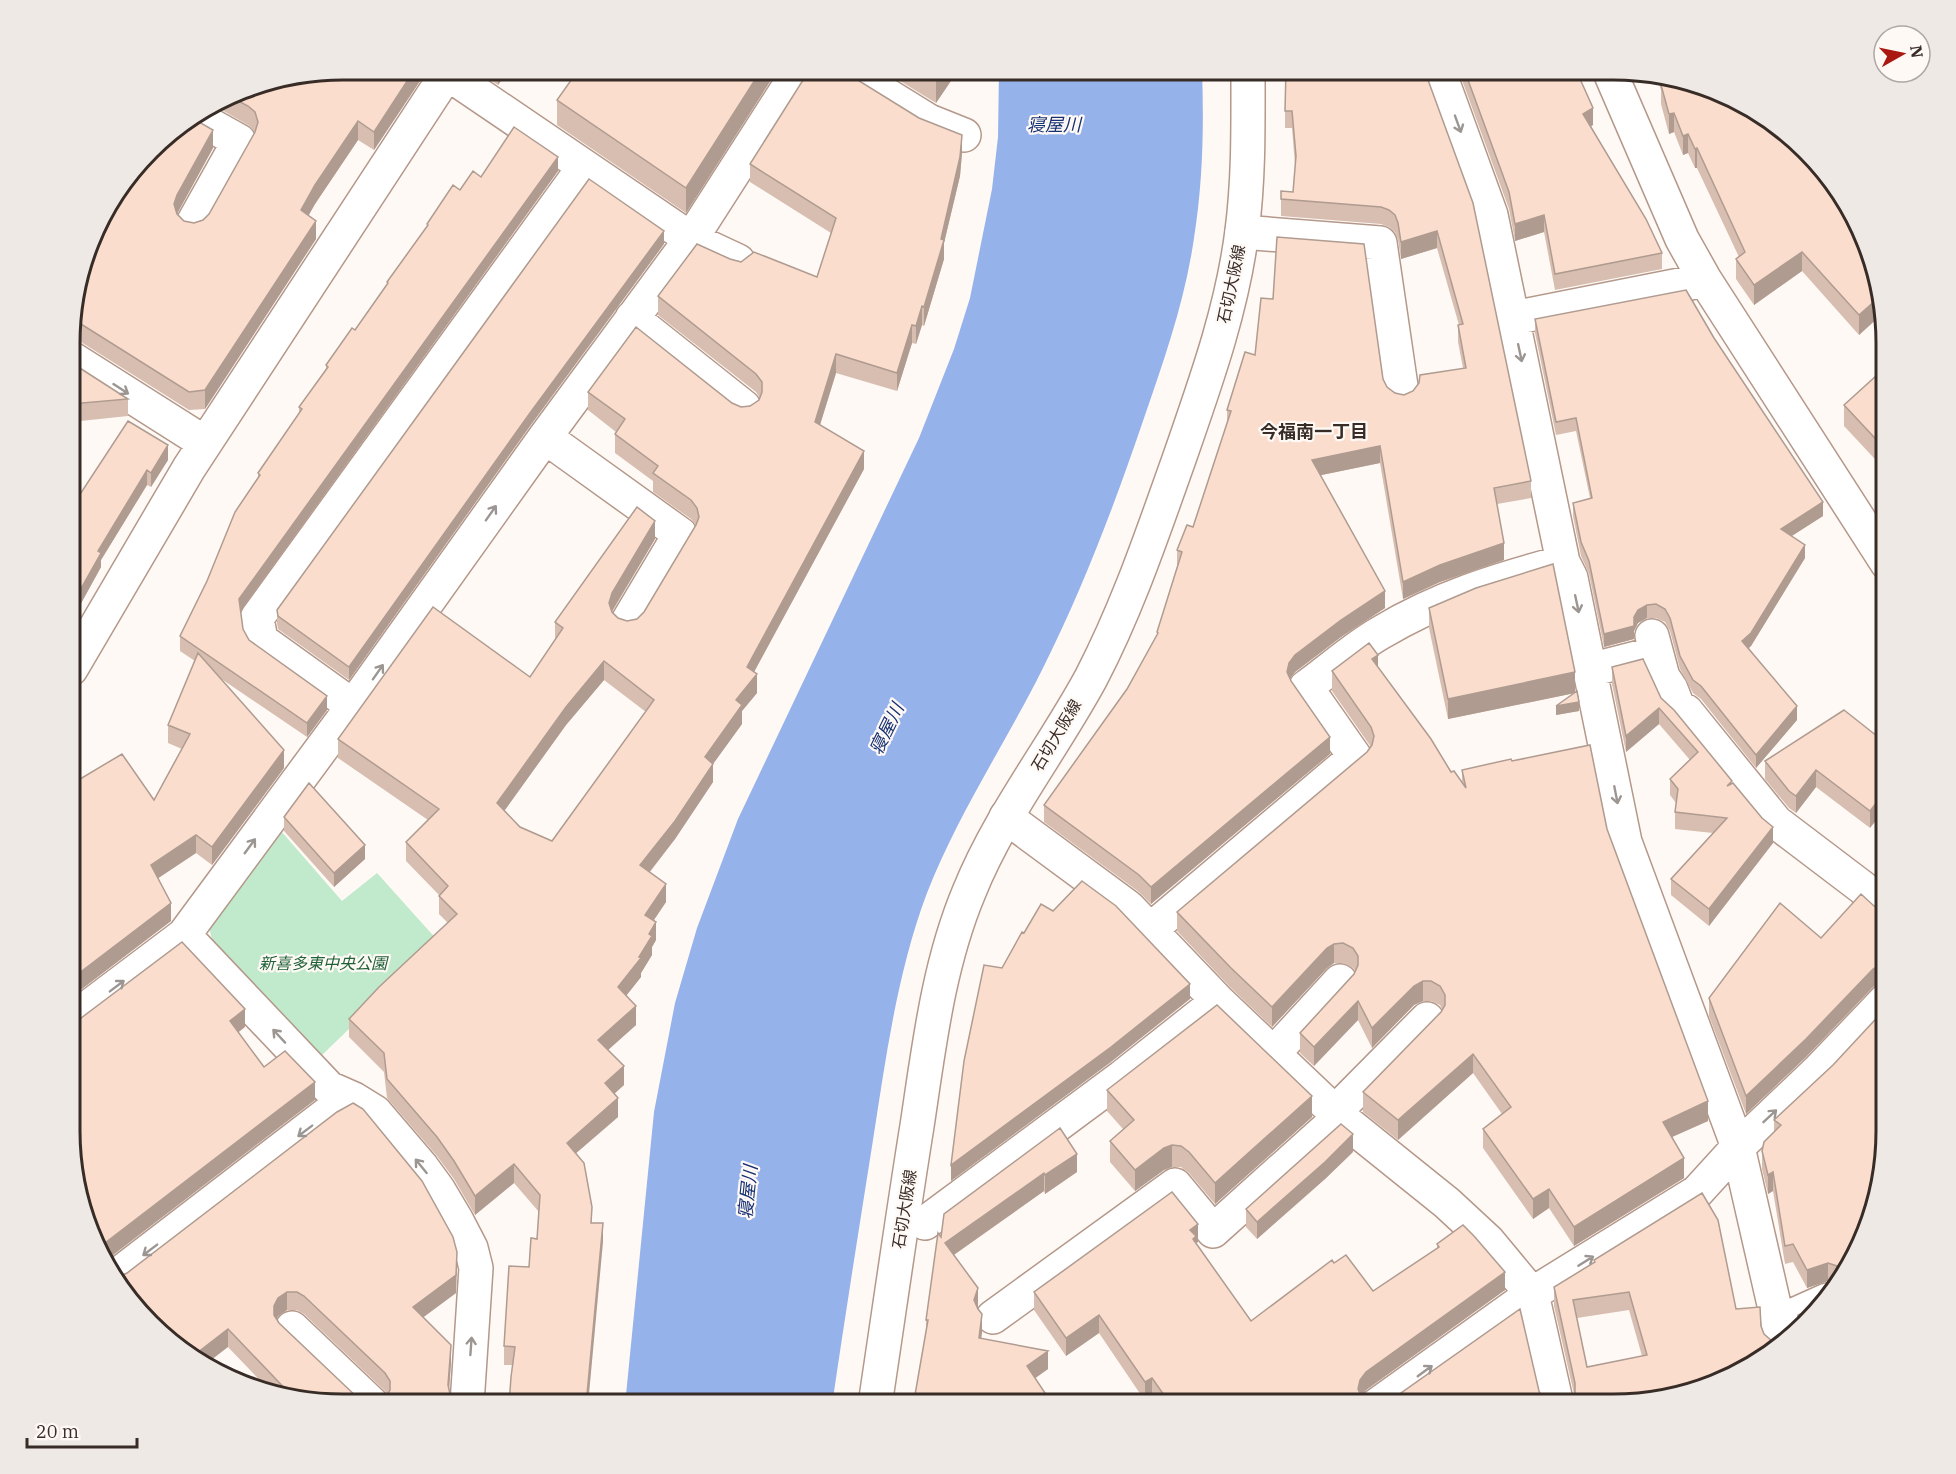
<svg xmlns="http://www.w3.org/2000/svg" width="1956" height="1474" font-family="'IBM Plex Serif','Noto Sans JP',serif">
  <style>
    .green { fill: #c0eacb }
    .water { fill: #96b2eb }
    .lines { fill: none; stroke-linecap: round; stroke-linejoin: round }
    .minor-casing { stroke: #b4988a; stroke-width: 36 }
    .major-casing { stroke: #b4988a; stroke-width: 36 }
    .minor { stroke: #fff; stroke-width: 33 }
    .major { stroke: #fff; stroke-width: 33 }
    .wall { fill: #d7beb0; fill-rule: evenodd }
    .shaded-wall { fill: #af9b90 }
    .building { fill: #faddcd; stroke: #af9b90; stroke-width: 1.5; fill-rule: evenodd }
    .oneway { stroke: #9c9693 }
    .labels { text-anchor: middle; stroke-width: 4.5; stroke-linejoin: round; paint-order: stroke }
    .street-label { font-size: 16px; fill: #382c27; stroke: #fff9f6 }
    .park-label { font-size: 16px; font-style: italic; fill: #1f6239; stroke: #fff9f6 }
    .water-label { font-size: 18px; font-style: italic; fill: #163173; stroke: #fff9f6 }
    .neighbourhood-label { font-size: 18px; font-weight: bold; fill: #382c27; stroke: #fff9f6 }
    .rim { fill: none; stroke: #382c27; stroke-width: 3 }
  </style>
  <rect width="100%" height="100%" fill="#fff9f6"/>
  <!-- green -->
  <path class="green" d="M281,831L342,901L377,873L439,942L320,1057L263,994L213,944L209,927Z"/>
  <!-- water -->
  <path class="water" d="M999,69H1202C1204,126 1203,182 1194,238C1185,301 1164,360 1143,421C1114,506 1083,588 1043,668C1005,744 958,814 927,893C897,973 886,1057 873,1140C859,1228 845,1317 832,1405H625L654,1112L675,1003L697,928L738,819L919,438L954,349L970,298L992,189L998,137Z"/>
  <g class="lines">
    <defs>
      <path id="minor" d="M441,69L691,239L738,261
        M845,69L929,121L964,135
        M1438,69L1491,215L1563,562L1571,578L1625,842L1738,1147L1778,1322L1780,1342
        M1609,70L1682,239L1705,280L1887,563
        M193,223L239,141L196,117
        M1242,232L1380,243L1402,393
        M632,318L744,407
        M1513,318L1705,280
        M71,358L205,443
        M545,437L680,534L628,621
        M1652,636L1663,677L1671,689L1678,707L1686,711L1776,822L1863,888L1887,910
        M71,669L189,468L450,69
        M1590,670L1656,653
        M353,706L261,640L257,618L584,167
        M1006,817L1128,907L1218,1001L1340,1117L1447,1203L1488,1241L1532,1294L1557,1405
        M1150,930L1355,757L1306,687C1331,669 1354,648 1380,633C1440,597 1497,580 1563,562
        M184,935L329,1088L354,1099L375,1112L422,1167L438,1189L457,1221L471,1248L476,1268L467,1404
        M70,1021L184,935L353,706L545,437L691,239L800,69
        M1273,1054L1340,981
        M1335,1112L1427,1019
        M925,1223L1122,1077L1218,1001
        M116,1276L327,1114L354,1099
        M993,1317L1175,1185L1213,1231L1340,1117
        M1778,1322L1827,1300
        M292,1328L372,1404
        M1377,1405L1532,1294L1697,1192L1738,1147L1819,1070L1886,1000"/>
      <path id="major" d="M875,1405C889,1312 902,1219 917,1126C929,1047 938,966 969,892C1000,815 1052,750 1091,678C1127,609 1152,535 1178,462C1204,387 1232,311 1242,231C1249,177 1248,124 1248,69"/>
    </defs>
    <!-- minor casing -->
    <use href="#minor" class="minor-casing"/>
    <!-- major casing -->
    <use href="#major" class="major-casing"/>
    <!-- minor -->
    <use href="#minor" class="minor"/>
    <!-- major -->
    <use href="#major" class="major"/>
  </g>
  <!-- wall -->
  <path class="wall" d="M424,69V75L374,150L358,140L315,204L308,216L316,239L205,409L189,410L81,342L71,339V306L213,148L177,213L184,221L194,223L203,220L209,214L255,132L248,125L215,106L254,84Z
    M474,69H509L498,85Z
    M579,69H778L686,213L557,125V100Z
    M892,69H959L936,103L892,76Z
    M1285,69H1424L1531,481V498L1497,504L1504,560L1440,582L1403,599L1380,463L1321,475L1385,608L1341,637L1295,672L1290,679L1330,754L1151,904L1139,892L1044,822V805L1127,689L1157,636V632L1177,567V550L1193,527L1227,423V410L1255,355L1383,379L1387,387L1395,393L1404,395L1463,368L1458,342V325H1459L1437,248L1401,259L1398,240L1395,232L1389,227L1381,224L1281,216V199L1293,192L1295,165L1292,128H1285Z
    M1458,69L1576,70L1593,125L1591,126L1662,253V269L1555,290L1544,232L1515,241L1509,209Z
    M1656,75L1718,90L1859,222L1881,315L1859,335L1802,271L1754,305L1736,279V259L1739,257L1697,168H1695L1688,153L1683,155L1674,132L1669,134L1661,104V90Z
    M962,153L960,176L944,243V259L924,326L922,325L916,344L912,343L897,391L836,373L820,425L864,469L754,672L757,693L742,711V724L713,764V782L675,839L650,872L666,902L654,920L656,940L652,947V955L641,973V977L626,996L636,1025L608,1050L624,1085L614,1094L618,1117L576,1153L592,1223L603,1242L512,1365H504V1346L537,1239L539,1212L514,1183L475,1215L454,1179L437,1156L387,1098L384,1072L349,1037V1019L448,923L439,914V895L406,861V842L428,820L338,758V739L530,677L555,640V622L655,539L612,612L618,618L627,621L637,619L644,612L696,525L691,519L653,492V481L615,453V434L616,432L588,410V392L732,403L741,407L750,406L759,400L760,398L756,392L658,315V296L730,259L817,277L831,233L750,182V164ZM604,680L646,712L552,841L520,827L504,811L566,725Z
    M558,171L240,611L243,629L249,640L327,710L307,737L220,678L284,768L212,865L196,853L158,878L171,921L70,998V785L154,800L182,749L168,743V725L195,661L180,651V636L258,479V473L299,413V407L326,369V365L355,330L387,286V282L427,227V224L460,190L481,177Z
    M664,244L530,426L349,680L278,629L277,623V610Z
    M1535,319L1714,338L1823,516L1791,536L1805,558L1751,646L1749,648L1797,720L1756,768L1701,699L1693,693L1680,669L1670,631L1665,622L1656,618H1647L1638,623L1634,631V639L1604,647L1589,574L1581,556L1573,516V503L1590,498L1576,431L1556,435L1535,333Z
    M71,364L128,399V416L71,422Z
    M1887,366V472L1844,426V405Z
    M168,460L151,487L147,485L101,560V567L79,607L71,602V508Z
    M1429,608L1575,692L1579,711L1556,715L1575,693L1448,719L1429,628Z
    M1378,667L1451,772L1462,783V770L1512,761L1607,829L1708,1121L1672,1137L1684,1178L1574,1246L1549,1208L1533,1219L1483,1148V1129L1502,1114L1473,1073L1398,1140L1363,1112V1092L1441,1012L1442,1009L1440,1005L1431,1001H1423L1414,1005L1372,1048L1358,1020L1314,1066L1300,1053V1033L1354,974L1355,971L1353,968L1343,963H1334L1327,968L1272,1027L1231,988L1177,931V912L1367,752L1371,747L1332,691V671Z
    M1612,667L1661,698L1732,783L1773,843L1709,926L1671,895V879L1713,833L1675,829V812L1676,803L1670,795V779L1690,760L1659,724L1626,752L1612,684Z
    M1887,744L1870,828L1816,787L1796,813L1789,808L1765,779V761Z
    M284,817L365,859L334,887L284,831Z
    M1874,906L1882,910H1887V982H1881L1873,987L1806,1057L1746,1114L1709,1016V998L1821,938Z
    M1833,1065L1866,1236L1836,1284L1828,1281L1807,1288L1793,1262L1785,1264L1773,1191L1768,1194L1762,1169V1151L1774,1132V1120Z
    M1107,1090L1312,1117L1215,1204L1189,1173L1181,1167H1172L1164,1170L1135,1191L1110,1162V1141L1123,1129L1107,1111Z
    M1353,1152L1325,1179L1257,1239L1246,1227V1209Z
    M1077,1154V1172L1045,1194L1044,1191L954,1255L978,1306L977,1309L982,1332L981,1338L1048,1369L1035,1378L1051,1405L915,1395L926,1331V1320L941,1237L944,1214Z
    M1198,1242L1196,1244L1251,1321L1334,1263L1373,1291L1437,1248V1244L1505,1290L1366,1390L1361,1396L1362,1398L1370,1404L1376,1405H1159L1152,1396L1145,1401L1099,1333L1066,1356L1034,1310V1292Z
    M1594,1260L1736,1309L1761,1326L1764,1334L1772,1341L1780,1342L1734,1377L1569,1401L1574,1394L1554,1306V1287L1594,1263ZM1629,1310L1642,1356L1587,1367L1577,1318Z
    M457,1270L456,1293L423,1317L451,1363L449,1390L454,1404H325L271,1392L228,1347L115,1276ZM287,1310H297L304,1314L385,1391L388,1395L385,1399L377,1404H367L360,1400L279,1323L276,1319L278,1316Z"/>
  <!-- shaded-wall -->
  <path class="shaded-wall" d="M415,69H424V75L374,150V132Z
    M498,69H509L498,85Z
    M762,69H778L686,213V188Z
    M942,69H959L936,103V78Z
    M1593,108V125L1583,131V114Z
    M1674,113V132L1669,134V114Z
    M358,121V140L315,204L301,229V210L315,185Z
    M213,130V148L177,214L174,204L177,195Z
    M1688,134V153L1683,155V136Z
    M962,135V153L960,176L944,243V259L924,326V307L941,239Z
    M1697,148V168H1695V149Z
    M558,157V171L239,613V599Z
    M1544,215V232L1515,241V224Z
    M316,221V239L205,409V390Z
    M664,231V244L530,426L349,680V667L530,413Z
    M1437,231V248L1401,259V242Z
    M1802,252V271L1754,305V285Z
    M1877,299L1881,315L1859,335V315Z
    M922,306V325L916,344V326Z
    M912,325V343L897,391V373Z
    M836,354V373L815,441V422Z
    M168,445V460L151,487V473Z
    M1380,446V463L1312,477V460Z
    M864,451V469L747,685V667Z
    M147,470V485L101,560V567L79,607V592L98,551Z
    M1823,502V516L1781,543V529Z
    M655,521V539L612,611L609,603L612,593Z
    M1504,543V560L1440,582L1403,599V582L1440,565Z
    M1805,545V558L1751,646L1742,654V641Z
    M1385,591V608L1341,637L1295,672L1289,680L1287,672L1289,663L1295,655L1341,620Z
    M1647,605V618L1638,623L1634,631V639L1604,647V634L1634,617L1638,610Z
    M1378,655V675L1372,659Z
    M604,661V680L566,725L497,821V803L566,707Z
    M1575,672V693L1448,719V699Z
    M757,674V693L742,711V724L713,764V782L675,839L640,884V865L705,757L736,700Z
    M327,696V710L307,737V723Z
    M1579,702V711L1556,715V706Z
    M1797,706V720L1756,768V755Z
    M1659,708V724L1626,752V736Z
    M1330,737V754L1151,904V887Z
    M284,750V768L212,865V847Z
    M1816,770V787L1796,813V796Z
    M1887,789V807L1870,828V811Z
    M1773,827V843L1709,926V909Z
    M196,835V853L151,883V865Z
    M365,845V859L334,887V873Z
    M666,884V902L645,933V915Z
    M171,903V921L70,998V980Z
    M656,922V940L652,947V955L641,973V977L618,1006V987L639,957L649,934Z
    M1334,944V963L1327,968L1272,1027V1007L1327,948Z
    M1881,964V982L1873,987L1806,1057L1746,1114V1096L1873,969Z
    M1423,981V1001L1414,1005L1372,1048V1028L1414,986Z
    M1190,984V999L1111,1062L951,1181V1165Z
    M1358,1001V1020L1314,1066V1047Z
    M636,1006V1025L598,1059V1040Z
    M245,1009V1027L230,1039V1021Z
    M1473,1054V1073L1398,1140V1120Z
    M624,1066V1085L605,1102V1083Z
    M315,1082V1100L104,1262L98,1254L99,1252L105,1243Z
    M1312,1096V1117L1215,1204V1183Z
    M618,1098V1117L567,1161V1143Z
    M1708,1101V1121L1663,1141V1122Z
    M1353,1134V1152L1325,1179L1257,1239V1222Z
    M1172,1145V1167L1164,1170L1135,1191V1170L1164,1148Z
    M1077,1154V1172L1045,1194V1175Z
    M1684,1158V1178L1574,1246V1227Z
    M514,1164V1183L475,1215V1196Z
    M1773,1172V1191L1768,1194V1175Z
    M1044,1173V1191L945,1261V1243Z
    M1549,1189V1208L1533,1219V1199Z
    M603,1223V1242L588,1405H586Z
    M1198,1224V1242L1196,1243V1255L1190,1230Z
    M457,1252L456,1293L413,1325V1307Z
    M1828,1263V1281L1807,1288V1270Z
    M1505,1272V1290L1366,1390L1360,1398L1358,1389L1360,1380L1366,1372Z
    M978,1288V1306L974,1318V1300Z
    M287,1292V1310L278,1316L274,1324V1306L278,1298Z
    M982,1314V1332L979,1356V1338Z
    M1099,1315V1333L1066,1356V1338Z
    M228,1329V1347L206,1364L193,1356Z
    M451,1345V1363L448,1403V1385Z
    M1048,1351V1369L1027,1384V1366Z
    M1152,1378V1396L1145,1401V1382Z"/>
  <!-- building -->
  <path class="building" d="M342,69H415L374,132L358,121L315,185L301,210L316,221L205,390L189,392L81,324L71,320V306L105,206L162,137L194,119L213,130L177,195L174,204L177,214L184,221L194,223L203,220L209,214L255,132L258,122L255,112L248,106L231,97L254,84Z
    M579,69H762L686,188L557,100Z
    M810,69H840L919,118L962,135L960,157L941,239L944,240L924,307L922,306L916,326L912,325L897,373L836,354L815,422L864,451L747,667L757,674L736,700L742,705L705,757L713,764L675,821L640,865L666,884L645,915L656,922L649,934L652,936L639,957L641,958L618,987L636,1006L598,1040L624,1066L605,1083L618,1098L567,1143L584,1163L592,1207L591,1223H603L586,1405H509L511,1377L515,1347L504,1346L509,1266L529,1267L531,1238L537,1239L540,1195L514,1164L475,1196L454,1161L437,1137L387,1079L384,1053L349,1019L379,987L457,914L439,896L448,886L406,842L439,809L338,739L433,607L530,677L563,628L555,622L637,507L655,521L612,593L609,603L612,612L618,618L627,621L637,619L644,612L696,525L699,517L697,508L691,500L653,473L658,466L615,434L625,419L588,392L636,327L732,403L741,407L750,406L759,400L762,392V382L756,374L658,296L697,244L730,259L741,262L754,252L817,277L836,218L750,164ZM604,661L654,700L552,841L520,827L497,803L566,707Z
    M921,69H942L936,78Z
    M1286,69H1424L1473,203L1531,481L1494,488L1504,543L1440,565L1403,582L1380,446L1312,460L1385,591L1341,620L1295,655L1289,663L1287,672L1291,681L1330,737L1151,887L1139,875L1044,805L1127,689L1158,633L1157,632L1182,552L1177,550L1187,525L1193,527L1231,411L1227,410L1245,352L1255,355L1261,298L1273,299L1277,237L1364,244L1383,379L1387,387L1395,393L1404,395L1413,391L1419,383L1420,375L1466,368L1458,325L1463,324L1437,231L1401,242L1398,223L1395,215L1389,210L1381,207L1281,199V191L1293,192L1296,156L1292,111H1285Z
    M1464,69L1576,70L1593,108L1583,114L1646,219L1662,253L1555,274L1544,215L1515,224L1509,192Z
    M1663,77L1718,90L1794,137L1859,222L1877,299L1859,315L1802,252L1754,285L1736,259L1745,252L1697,148L1695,149L1688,134L1683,136L1674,113L1669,114L1661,85L1665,83Z
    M514,127L558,157L239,599L243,629L249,640L327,696L307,723L180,636L207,581L235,512L260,475L258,473L302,409L299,407L328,367L326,365L352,328L355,330L388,283L387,282L428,225L427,224L453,185L460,190L473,171L481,177Z
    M589,179L664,231L530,413L349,667L278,616L277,610Z
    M1686,290L1714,338L1823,502L1781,529L1805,545L1751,633L1742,641L1797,706L1756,755L1701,686L1693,680L1680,656L1670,618L1665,609L1656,604L1647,605L1638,610L1634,617V626L1604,634L1589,561L1581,542L1573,503L1592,498L1576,418L1556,422L1535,319Z
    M72,363L128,399L71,404Z
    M1887,366V451L1844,405Z
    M128,421L168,445L151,473L147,470L98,551L101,553L79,592L71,588V508Z
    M1553,564L1575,672L1448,699L1429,608L1476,588Z
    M1369,643L1378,655L1372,659L1431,739L1451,772L1454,771L1466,788L1462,770L1511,759L1512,761L1590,745L1607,829L1708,1101L1663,1122L1684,1158L1574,1227L1549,1189L1533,1199L1483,1129L1511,1107L1473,1054L1398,1120L1363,1092L1441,1012L1445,1005V995L1440,986L1431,981H1423L1414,986L1372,1028L1358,1001L1314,1047L1300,1033L1354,974L1358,965V956L1353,948L1343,943L1334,944L1327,948L1272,1007L1231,968L1177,912L1367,752L1372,745L1374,736L1371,727L1332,671Z
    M198,653L284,750L212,847L196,835L151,865L171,903L70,980V785L122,754L154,800L190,734L168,725Z
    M1643,659L1661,698L1674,710L1732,781L1727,786L1733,783L1762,818L1773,827L1709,909L1671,879L1727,818L1675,812L1678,789L1670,779L1698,752L1659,708L1626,736L1612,667Z
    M1577,691L1579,702L1556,706Z
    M1844,710L1887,744V789L1870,811L1816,770L1796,796L1789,791L1765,761Z
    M309,783L365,845L334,873L284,817Z
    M1082,881L1116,906L1190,984L1111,1047L951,1165L964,1061L984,965L1002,968L1022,932L1024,933L1041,904L1053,911Z
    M1861,894L1874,906L1882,910H1887V964H1881L1873,969L1806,1039L1746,1096L1709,998L1780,903L1821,938Z
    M182,942L245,1009L230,1021L264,1067L285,1051L315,1082L105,1243L99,1252L98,1254L70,1150V1021L72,1022L81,1018Z
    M1217,1005L1312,1096L1215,1183L1189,1152L1181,1146L1172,1145L1164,1148L1135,1170L1110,1141L1134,1120L1107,1090Z
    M1886,1008V1150L1866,1236L1843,1273L1837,1266L1828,1263L1807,1270L1793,1244L1785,1246L1773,1172L1768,1175L1762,1151L1764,1142L1781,1125L1774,1120L1833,1065Z
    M353,1103L363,1109L422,1181L453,1237L457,1252L456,1275L413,1307L451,1345L448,1385L450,1394L454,1398L453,1404H325L293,1397L228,1329L193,1356L162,1337L115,1276L119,1277L127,1273L337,1112ZM287,1292H297L304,1296L385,1373L390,1381V1390L385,1399L377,1404H367L360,1400L279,1323L274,1315V1306L278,1298Z
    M1341,1124L1353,1134L1325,1162L1257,1222L1246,1209Z
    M1060,1128L1077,1154L1045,1175L1044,1173L945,1243L978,1288L974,1300L978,1309L982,1314L979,1338L1048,1351L1027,1366L1051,1402L1046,1405H911L912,1395H915L928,1320H926L938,1233L941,1237L944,1214Z
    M1172,1192L1198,1224L1190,1230L1196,1236L1193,1239L1251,1321L1332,1260L1334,1263L1346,1255L1373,1291L1439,1247L1437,1244L1463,1225L1474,1236L1505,1272L1366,1372L1360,1380L1358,1389L1362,1398L1370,1404L1376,1405H1171L1152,1378L1145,1382L1099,1315L1066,1338L1034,1292Z
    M1702,1193L1718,1220L1736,1309L1760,1307L1761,1326L1764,1334L1772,1341L1780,1342L1772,1348H1768V1351L1734,1377L1614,1405H1561L1569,1401L1575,1393V1383L1554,1287L1595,1262L1594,1260ZM1629,1292L1647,1355L1587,1367L1573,1300Z
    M1824,1304L1819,1312L1797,1329L1798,1315Z
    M1520,1309L1539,1391L1543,1399L1552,1405H1555H1381L1388,1402Z"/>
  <!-- one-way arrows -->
  <defs><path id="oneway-shaft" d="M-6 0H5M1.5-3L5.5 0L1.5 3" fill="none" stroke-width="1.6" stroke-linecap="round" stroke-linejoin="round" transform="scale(1.5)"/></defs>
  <g class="oneway">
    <use href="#oneway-shaft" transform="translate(1458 124) rotate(70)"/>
    <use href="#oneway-shaft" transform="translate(1520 353) rotate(78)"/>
    <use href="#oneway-shaft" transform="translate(121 389) rotate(33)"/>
    <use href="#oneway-shaft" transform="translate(491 513) rotate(-55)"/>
    <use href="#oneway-shaft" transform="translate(1577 604) rotate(78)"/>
    <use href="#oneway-shaft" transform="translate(378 672) rotate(-55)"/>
    <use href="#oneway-shaft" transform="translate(1616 795) rotate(79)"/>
    <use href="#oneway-shaft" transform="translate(250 846) rotate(-54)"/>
    <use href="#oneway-shaft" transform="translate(117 986) rotate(-37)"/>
    <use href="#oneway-shaft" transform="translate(279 1036) rotate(-133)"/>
    <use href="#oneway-shaft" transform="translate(1770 1116) rotate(-43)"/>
    <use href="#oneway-shaft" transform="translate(305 1131) rotate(143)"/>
    <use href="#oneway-shaft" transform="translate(421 1166) rotate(-129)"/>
    <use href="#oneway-shaft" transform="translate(150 1250) rotate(143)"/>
    <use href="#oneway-shaft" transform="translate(1586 1261) rotate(-32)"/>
    <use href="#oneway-shaft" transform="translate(471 1346) rotate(-86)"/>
    <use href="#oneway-shaft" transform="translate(1425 1371) rotate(-36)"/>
  </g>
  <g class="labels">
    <!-- street labels -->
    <g class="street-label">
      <text transform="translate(1231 284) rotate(-78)" y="6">石切大阪線</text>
      <text transform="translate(1056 735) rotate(-59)" y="6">石切大阪線</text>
      <text transform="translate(904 1209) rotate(-81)" y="6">石切大阪線</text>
    </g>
    <!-- park labels -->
    <g class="park-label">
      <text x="323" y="969">新喜多東中央公園</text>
    </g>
    <!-- water labels -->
    <g class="water-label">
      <text x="1054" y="131">寝屋川</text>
      <text transform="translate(887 729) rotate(-64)" y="6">寝屋川</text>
      <text transform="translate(748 1192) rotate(-84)" y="6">寝屋川</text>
    </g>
    <!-- neighbourhood labels -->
    <g class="neighbourhood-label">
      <text x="1314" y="438">今福南一丁目</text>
    </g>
  </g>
  <!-- crop -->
  <path d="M0 0H1956V1474H0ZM343 80H1613A263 263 0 0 1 1876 343V1131A263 263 0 0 1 1613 1394H343A263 263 0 0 1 80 1131V343A263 263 0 0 1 343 80Z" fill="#efe9e5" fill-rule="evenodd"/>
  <path class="rim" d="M343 80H1613A263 263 0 0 1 1876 343V1131A263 263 0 0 1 1613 1394H343A263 263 0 0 1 80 1131V343A263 263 0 0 1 343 80Z"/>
  <!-- north arrow -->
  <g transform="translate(1902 54) rotate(81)"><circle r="28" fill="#fff9f6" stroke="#afa7a3" stroke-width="1.5"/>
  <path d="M0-4.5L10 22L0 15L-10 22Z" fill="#aa1911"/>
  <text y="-9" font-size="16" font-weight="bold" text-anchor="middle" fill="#382c27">N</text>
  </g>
  <!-- scale -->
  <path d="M27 1438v9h110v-9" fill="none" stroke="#382c27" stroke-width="3"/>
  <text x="36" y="1438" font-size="18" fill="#382c27" stroke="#fff9f6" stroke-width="4.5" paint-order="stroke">20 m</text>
</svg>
